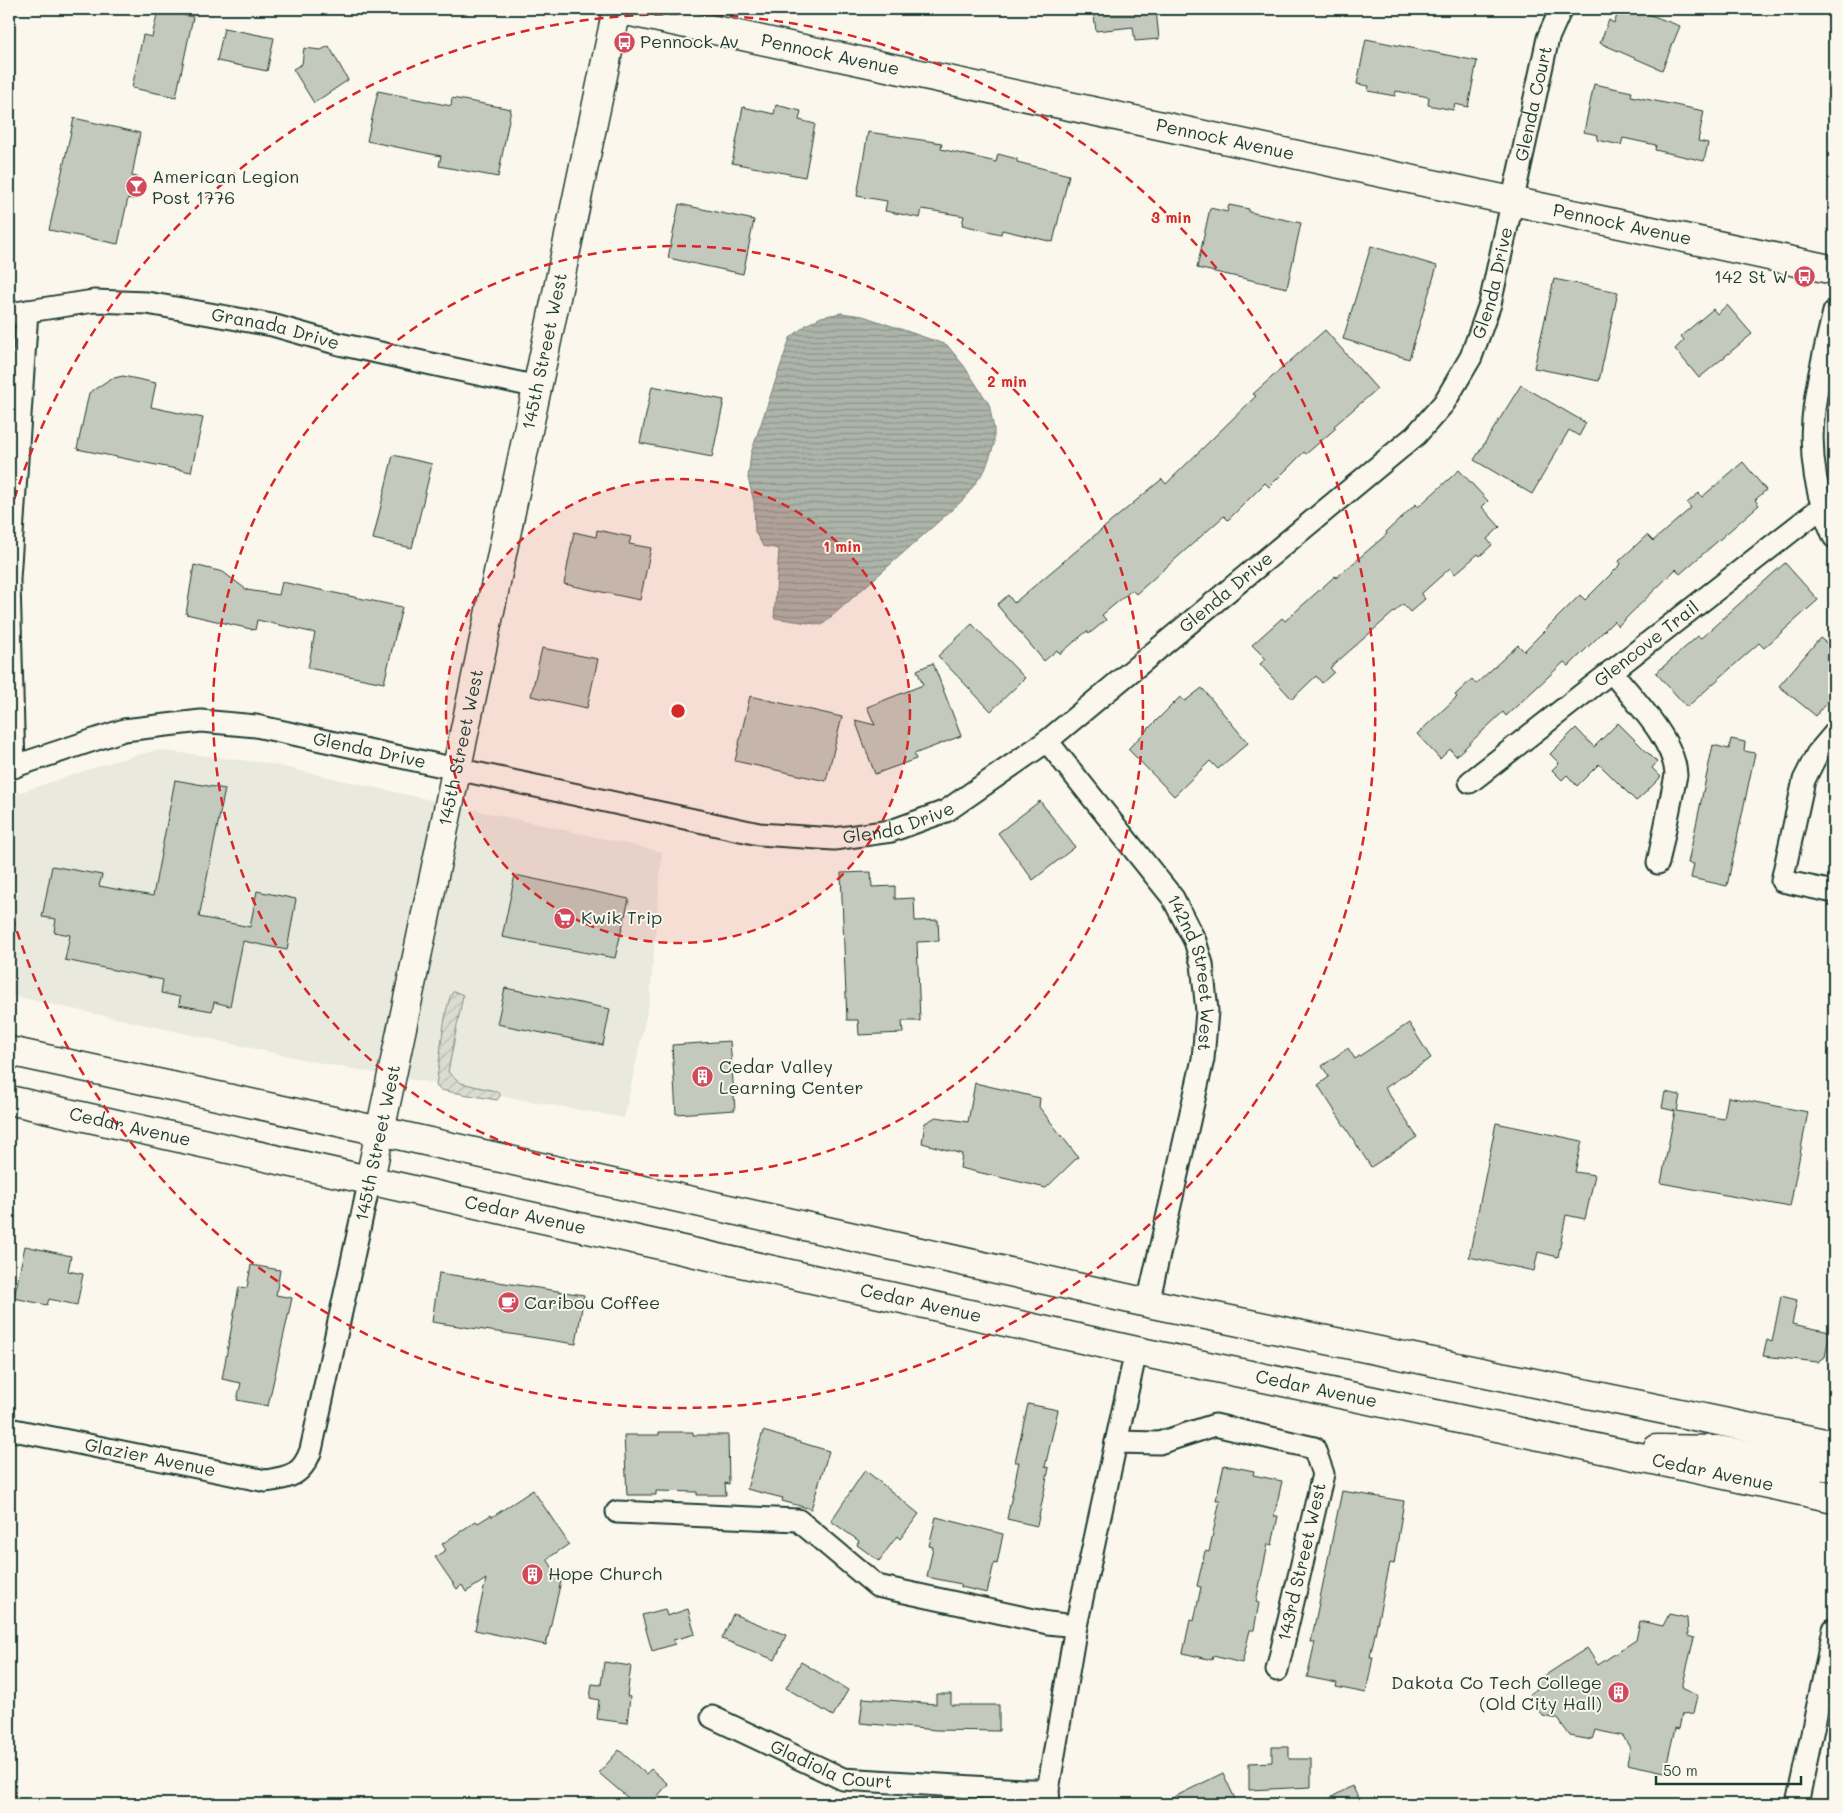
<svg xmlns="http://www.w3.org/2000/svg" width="1843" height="1813" font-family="Mali,sans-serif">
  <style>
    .built { fill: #eae9de }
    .garden { fill: url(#garden-furrows); stroke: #7d8c82 }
    .water { fill: url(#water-rules); stroke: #74847b }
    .building { fill: #c4c9be; stroke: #1f3d34 }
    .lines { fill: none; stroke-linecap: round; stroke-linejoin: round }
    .street-casing { stroke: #1f3d34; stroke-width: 25 }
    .secondary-casing { stroke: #1f3d34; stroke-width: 31 }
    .highway-casing { stroke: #1f3d34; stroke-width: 31 }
    .street { stroke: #fbf7ec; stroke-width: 21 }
    .secondary { stroke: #fbf7ec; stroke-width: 28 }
    .highway { stroke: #fbf7ec; stroke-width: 28 }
    .ring { fill: none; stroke: #d62828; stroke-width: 2.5; stroke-dasharray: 9 6 }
    .labels { text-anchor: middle; stroke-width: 4; stroke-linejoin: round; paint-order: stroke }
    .poi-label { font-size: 18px; fill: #1f3d34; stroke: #fbf7ec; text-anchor: start }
    .street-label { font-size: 18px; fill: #1f3d34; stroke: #fbf7ec }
    .centre { fill: #d62828; stroke: #fbf7ec; stroke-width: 2.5 }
    .ring-label { font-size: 15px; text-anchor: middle; font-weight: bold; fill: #d62828; stroke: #fbf7ec; stroke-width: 4; stroke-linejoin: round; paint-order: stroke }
  </style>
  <defs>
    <pattern id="garden-furrows" width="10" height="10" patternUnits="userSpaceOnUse" patternTransform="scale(1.25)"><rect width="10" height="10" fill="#dbdcd1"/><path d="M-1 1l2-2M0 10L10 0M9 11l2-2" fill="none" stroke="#bcbeb4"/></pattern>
    <pattern id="water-rules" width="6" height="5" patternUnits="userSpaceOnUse" patternTransform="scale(1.25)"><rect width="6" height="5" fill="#adb4aa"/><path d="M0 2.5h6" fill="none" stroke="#8c948b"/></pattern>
  </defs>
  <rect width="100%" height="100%" fill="#fbf7ec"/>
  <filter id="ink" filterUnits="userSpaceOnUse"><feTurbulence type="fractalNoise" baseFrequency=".02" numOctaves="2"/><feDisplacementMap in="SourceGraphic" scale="10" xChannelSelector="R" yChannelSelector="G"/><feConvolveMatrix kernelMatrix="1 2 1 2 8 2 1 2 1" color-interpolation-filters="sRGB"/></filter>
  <g filter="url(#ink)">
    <!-- built -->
    <path class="built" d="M157,750L266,763L662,852L650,998L624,1118L320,1063L9,995V796L114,761Z"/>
    <!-- garden -->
    <path class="garden" d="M454,991L463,995L448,1072L461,1083L499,1092L500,1096L497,1100L440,1090L436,1086C439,1070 444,998 454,991Z"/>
    <!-- water -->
    <path class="water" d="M841,313L863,316L947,345L964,366L989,404L994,429V445L985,470L964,499L822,625L774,618L779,549L763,546L755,532L754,502L748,478L751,453L790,338L806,325L821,317Z"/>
    <!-- building -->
    <path class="building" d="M1093,9H1156L1159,39L1135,41L1133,27L1096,31Z
      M1620,9H1650L1648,14L1680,26L1662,70L1600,43L1609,20L1614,23Z
      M158,10L193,17L176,97L132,88L143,35L152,37Z
      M224,28L274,38L267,71L217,61Z
      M1366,39L1477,61L1468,107L1455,104L1453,110L1428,105L1429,97L1396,91L1395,96L1368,91L1369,86L1357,84Z
      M329,46L348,80L314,103L293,69L302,64L304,48L321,50Z
      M1594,84L1632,92L1631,96L1704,111L1698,141L1708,143L1704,161L1655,150L1656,145L1623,138L1621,145L1597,140L1598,135L1584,132Z
      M378,91L451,106L452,98L511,109L498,177L439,166L441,156L367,141Z
      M776,105L801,111L799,120L815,124L805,177L732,163L743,107L774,114Z
      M74,118L140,133L132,176L138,177L133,199L128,198L118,244L49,230Z
      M868,132L942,143L941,149L996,162L998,154L1017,159V162L1069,175L1053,242L1002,230L1001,234L962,225L964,216L922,209L920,218L885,211L887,201L857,196Z
      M679,204L754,220L743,274L668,258Z
      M1229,205L1249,209V212L1301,223L1287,288L1197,268L1210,208L1227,212Z
      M1371,246L1437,266L1409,359L1343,339Z
      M1554,279L1618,292L1599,381L1534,368Z
      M1727,305L1752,334L1699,378L1675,349L1684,340L1681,336L1713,309L1717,314Z
      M1325,330L1377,389L1334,426L1336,428L1306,454L1304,452L1269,487L1265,483L1228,520L1224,516L1136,594L1132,590L1102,615L1106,620L1089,634L1087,631L1060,654L1057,650L1044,661L997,605L1008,595L1014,603L1162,479L1166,484L1256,396L1253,394Z
      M123,376L156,383L151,407L203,418L191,472L77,449L89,393L110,379Z
      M1521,385L1586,423L1579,436L1569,430L1532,494L1474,460Z
      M652,386L724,400L712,457L640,443Z
      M393,455L432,464L412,548L373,539Z
      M1743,462L1766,490L1755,500L1759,505L1680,574L1676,569L1618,626L1614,621L1569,666L1564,662L1506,716L1503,712L1456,756L1450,749L1440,759L1417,734L1457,697L1455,695L1472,679L1476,684L1518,645L1524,651L1580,595L1585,600L1621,564L1619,561L1647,535L1653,541L1691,508L1687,503L1699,493L1702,497Z
      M1459,470L1488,501L1482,507L1500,527L1487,539L1492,545L1480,556L1478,554L1455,574L1450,568L1421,594L1425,599L1410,612L1403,604L1330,668L1334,672L1322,683L1316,676L1292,699L1260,664L1266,659L1252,645L1282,618L1285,621L1335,576L1336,578L1387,534L1386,532L1416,504L1418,507Z
      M597,530L631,537L629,544L651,548L640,600L564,584L574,532L596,537Z
      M1785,563L1818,600L1764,648L1759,643L1687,707L1656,673L1698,636L1701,638Z
      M194,565L223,572L247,590L279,595L282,582L402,607L384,683L308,668L315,633L257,620L255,630L186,614Z
      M972,624L1025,678L991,711L938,656Z
      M1820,638L1834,649V693L1816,716L1779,686Z
      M542,648L598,659L587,708L531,696Z
      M933,663L961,736L914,754L916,759L875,774L855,720L875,725L867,707L923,685L917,670Z
      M1202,688L1248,743L1218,769L1210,761L1174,796L1128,749L1180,697L1185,701Z
      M750,696L842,717L826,781L735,761Z
      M1618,723L1657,762L1652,768L1661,777L1641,797L1636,801L1599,764L1577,786L1567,775L1562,780L1552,770L1559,763L1550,754L1576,728L1594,747Z
      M1731,739L1745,742L1744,751L1755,753L1727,886L1691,878L1694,864L1688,863L1713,745L1729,749Z
      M175,780L225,789L199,917L250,927L257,891L296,899L287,950L243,941L230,1006L214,1002L212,1011L179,1005L180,997L161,993L163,980L65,960L70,935L54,932L56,919L42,917L52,866L102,875L99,886L153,896Z
      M1040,801L1075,847L1033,880L998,833Z
      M871,872L872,887L895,886V899L914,898L915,921L938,920L939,941L917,942L920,1021H902L903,1033L859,1035L858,1020H847L841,873Z
      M515,875L629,899L615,958L502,937Z
      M505,988L610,1009L603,1045L497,1024Z
      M1409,1023L1431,1058L1385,1088L1417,1137L1371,1167L1318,1085L1329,1077L1322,1066L1348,1048L1355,1059Z
      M730,1041L735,1110L676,1114L672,1045Z
      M975,1083L1040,1098L1039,1107L1078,1157L1046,1188L960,1168L962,1154L922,1143L925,1123L936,1117L968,1122Z
      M1665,1092L1680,1095L1677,1111L1724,1119L1728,1097L1808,1112L1790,1207L1661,1183L1675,1111L1662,1108Z
      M1496,1123L1582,1141L1575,1172L1595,1175L1585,1219L1566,1215L1558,1257L1538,1252L1534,1271L1469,1257Z
      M25,1246L71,1256L68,1271L83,1274L77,1305L49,1299L47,1305L14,1298Z
      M251,1265L280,1270L276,1295L292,1298L268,1406L237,1400L241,1383L222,1379L239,1287L247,1288Z
      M439,1273L584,1295L576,1344L432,1322Z
      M1781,1296L1797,1300L1792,1324L1830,1332L1825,1357L1818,1362L1763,1356L1767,1340L1772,1342Z
      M1028,1404L1058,1410L1045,1467L1049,1468L1037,1526L1007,1519L1019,1462H1015Z
      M763,1431L829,1451L811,1509L782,1501L783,1498L747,1489Z
      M659,1432H693V1435H728L729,1484L725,1483L726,1495H697V1492L656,1491V1495H627L624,1435H659Z
      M1224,1465L1254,1471L1253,1475L1282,1481L1274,1516H1278L1272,1545L1268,1544L1256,1602L1259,1603L1254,1630H1250L1242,1663L1213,1656L1212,1660L1183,1653L1190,1620L1194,1621L1201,1587L1197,1586L1205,1551L1209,1552L1220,1500H1216Z
      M865,1470L919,1514L900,1539L897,1536L879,1561L857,1545L859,1541L831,1521Z
      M533,1490L569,1544L547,1559L561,1581L546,1645L475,1630L486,1579L466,1592L462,1585L457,1589L435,1557L446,1550L442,1544L476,1521L478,1523L491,1515L492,1517Z
      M1342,1491L1404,1501L1394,1564L1390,1563L1370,1657H1373L1366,1693L1336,1687L1337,1683L1307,1677L1315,1642H1311Z
      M936,1517L1003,1534L997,1564L994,1563L987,1593L961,1587V1584L927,1577L933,1547L929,1546Z
      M665,1609L667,1616L688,1609L695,1634L673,1640L675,1644L652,1651L642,1615Z
      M733,1614L786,1635L775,1660L722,1639Z
      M1669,1614L1687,1618L1688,1636L1694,1638L1682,1688L1698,1696L1694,1713L1682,1714L1679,1729L1675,1728L1665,1772L1627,1764L1630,1748L1623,1736L1595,1730L1592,1740L1570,1736L1558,1719L1543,1716L1529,1694L1538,1688L1535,1682L1587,1648L1598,1665L1636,1640L1640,1621L1663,1626Z
      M604,1662L631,1666L627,1696L630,1697L627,1723L597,1719L599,1700L590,1698L592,1684L601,1685Z
      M801,1662L848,1690L833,1716L786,1688Z
      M936,1694H951V1705H999V1731L936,1730L860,1723L863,1698L936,1704Z
      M1272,1747H1289V1759H1311V1787L1249,1790V1763L1272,1762Z
      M619,1750L646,1774L651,1769L668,1784L651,1804H635L599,1773Z
      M1223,1773L1235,1799L1224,1804H1160Z
      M1352,1786L1362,1804H1319Z"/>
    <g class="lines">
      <defs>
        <g id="street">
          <path d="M1834,312C1814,396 1797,454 1834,537"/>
          <path id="s1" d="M9,314L94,301L147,303L272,325L339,344L538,387"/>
          <path d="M9,579L27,311"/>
          <path d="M9,582L14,767"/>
          <path d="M1611,671C1633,699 1675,740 1676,775L1658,863"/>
          <path d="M1834,734L1817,754L1804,780L1782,881L1834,892"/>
          <path id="s2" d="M1047,741L1173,898L1195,941L1202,964L1207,1011L1203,1059L1148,1303"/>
          <path id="s3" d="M9,768L124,730L201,721L256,726L759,834L834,839L891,831L946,811L1047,741L1416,435L1444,403L1471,357L1490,304L1548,38L1561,9"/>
          <path id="s4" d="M1470,782L1822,507"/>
          <path id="s5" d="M9,1429L266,1481C291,1477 302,1475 311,1450L370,1179"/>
          <path d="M1116,1442L1159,1443L1215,1425L1314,1448L1323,1474L1277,1670"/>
          <path d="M617,1512L798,1520L877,1586L1048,1623L1076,1626"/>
          <path id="s6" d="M712,1717L843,1779L1022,1790H1048"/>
          <path d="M1049,1804L1048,1790L1076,1626L1136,1351"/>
          <path d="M1797,1804L1834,1629"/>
        </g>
        <g id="secondary">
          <path id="s7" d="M617,9L1834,270"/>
          <path id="s8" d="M370,1179L617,9"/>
        </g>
        <g id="highway">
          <path d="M9,1051L380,1131L1148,1303L1834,1445"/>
          <path id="s9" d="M9,1100L1136,1351L1834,1498"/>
          <path d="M1657,1449L1718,1450L1816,1467L1834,1466"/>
        </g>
      </defs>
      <!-- street casing -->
      <use href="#street" class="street-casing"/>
      <!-- secondary casing -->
      <use href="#secondary" class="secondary-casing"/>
      <!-- highway casing -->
      <use href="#highway" class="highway-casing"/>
      <!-- street -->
      <use href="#street" class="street"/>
      <!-- secondary -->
      <use href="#secondary" class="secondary"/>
      <!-- highway -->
      <use href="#highway" class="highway"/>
    </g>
  </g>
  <!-- distance rings -->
  <circle cx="678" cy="711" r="232" fill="#d62828" fill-opacity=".12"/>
  <g class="ring">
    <circle cx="678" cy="711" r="232"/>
    <circle cx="678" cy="711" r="465"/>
    <path d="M10 513A697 697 0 1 1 10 909"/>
  </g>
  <!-- icons -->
  <defs>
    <symbol id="bus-disc" viewBox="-11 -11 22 22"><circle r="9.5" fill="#d1495b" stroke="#fbf7ec"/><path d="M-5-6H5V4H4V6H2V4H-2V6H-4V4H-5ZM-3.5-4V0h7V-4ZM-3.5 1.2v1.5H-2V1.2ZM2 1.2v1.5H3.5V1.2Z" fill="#fff"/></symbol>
    <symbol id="bar-disc" viewBox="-11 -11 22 22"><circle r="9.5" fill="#d1495b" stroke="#fbf7ec"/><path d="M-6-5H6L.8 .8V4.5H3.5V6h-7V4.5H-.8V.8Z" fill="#fff"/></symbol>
    <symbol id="supermarket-disc" viewBox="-11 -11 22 22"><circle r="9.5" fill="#d1495b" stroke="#fbf7ec"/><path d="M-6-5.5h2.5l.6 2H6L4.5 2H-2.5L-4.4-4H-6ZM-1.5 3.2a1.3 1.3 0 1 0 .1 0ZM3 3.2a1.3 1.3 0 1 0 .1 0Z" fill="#fff"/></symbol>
    <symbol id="building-disc" viewBox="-11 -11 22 22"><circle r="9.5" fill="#d1495b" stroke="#fbf7ec"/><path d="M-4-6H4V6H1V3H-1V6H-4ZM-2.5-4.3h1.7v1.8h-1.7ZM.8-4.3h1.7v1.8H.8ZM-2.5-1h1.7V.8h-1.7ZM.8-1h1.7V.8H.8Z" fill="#fff"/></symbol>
    <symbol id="cafe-disc" viewBox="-11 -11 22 22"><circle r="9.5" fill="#d1495b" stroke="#fbf7ec"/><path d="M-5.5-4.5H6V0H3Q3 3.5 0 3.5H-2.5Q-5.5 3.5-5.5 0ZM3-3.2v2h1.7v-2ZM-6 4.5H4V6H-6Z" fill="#fff"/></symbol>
  </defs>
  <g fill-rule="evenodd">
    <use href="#bus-disc" x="612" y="30" width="25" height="25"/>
    <use href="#bar-disc" x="124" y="174" width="25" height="25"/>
    <use href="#bus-disc" x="1792" y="264" width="25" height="25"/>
    <use href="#supermarket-disc" x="552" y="906" width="25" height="25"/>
    <use href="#building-disc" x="690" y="1064" width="25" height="25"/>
    <use href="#cafe-disc" x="496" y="1290" width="25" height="25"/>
    <use href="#building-disc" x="520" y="1562" width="25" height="25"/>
    <use href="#building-disc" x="1606" y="1680" width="25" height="25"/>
  </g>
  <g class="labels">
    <!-- poi labels -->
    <g class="poi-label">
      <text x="640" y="48">Pennock Av</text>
      <text x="152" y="183">American Legion<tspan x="152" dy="21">Post 1776</tspan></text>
      <text x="1788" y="283" text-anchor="end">142 St W</text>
      <text x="581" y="924">Kwik Trip</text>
      <text x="719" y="1073">Cedar Valley<tspan x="719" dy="21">Learning Center</tspan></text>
      <text x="524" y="1309">Caribou Coffee</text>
      <text x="548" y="1580">Hope Church</text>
      <text x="1602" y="1689" text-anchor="end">Dakota Co Tech College<tspan x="1602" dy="21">(Old City Hall)</tspan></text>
    </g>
    <!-- street labels -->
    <g class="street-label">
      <text dy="6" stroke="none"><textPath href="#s7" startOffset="218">Pennock Avenue</textPath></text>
      <text dy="6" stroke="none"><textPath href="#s3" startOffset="1919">Glenda Court</textPath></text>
      <text dy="6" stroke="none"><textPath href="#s7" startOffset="622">Pennock Avenue</textPath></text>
      <text dy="6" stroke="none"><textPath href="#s7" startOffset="1028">Pennock Avenue</textPath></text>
      <text dy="6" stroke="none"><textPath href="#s3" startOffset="1735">Glenda Drive</textPath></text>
      <text dy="6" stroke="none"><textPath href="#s1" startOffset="270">Granada Drive</textPath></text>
      <text dy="6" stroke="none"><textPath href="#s8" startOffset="846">145th Street West</textPath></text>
      <text dy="6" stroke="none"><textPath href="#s3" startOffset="1315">Glenda Drive</textPath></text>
      <text dy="6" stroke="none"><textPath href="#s4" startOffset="224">Glencove Trail</textPath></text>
      <text dy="6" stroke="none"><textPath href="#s8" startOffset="441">145th Street West</textPath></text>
      <text dy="6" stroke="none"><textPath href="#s3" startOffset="370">Glenda Drive</textPath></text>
      <text dy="6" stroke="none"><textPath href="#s3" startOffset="910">Glenda Drive</textPath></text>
      <text dy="6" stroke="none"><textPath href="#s2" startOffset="280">142nd Street West</textPath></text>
      <text dy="6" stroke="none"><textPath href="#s9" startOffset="124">Cedar Avenue</textPath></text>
      <text transform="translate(378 1143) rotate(-78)" y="6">145th Street West</text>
      <text dy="6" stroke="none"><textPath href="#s9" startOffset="529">Cedar Avenue</textPath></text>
      <text dy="6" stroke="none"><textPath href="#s9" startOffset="934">Cedar Avenue</textPath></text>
      <text dy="6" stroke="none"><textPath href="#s9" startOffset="1339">Cedar Avenue</textPath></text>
      <text dy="6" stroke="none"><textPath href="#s5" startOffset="144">Glazier Avenue</textPath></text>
      <text dy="6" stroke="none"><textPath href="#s9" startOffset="1744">Cedar Avenue</textPath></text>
      <text transform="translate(1302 1562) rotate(-77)" y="6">143rd Street West</text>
      <text dy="6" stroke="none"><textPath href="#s6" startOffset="130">Gladiola Court</textPath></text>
    </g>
  </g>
  <circle cx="678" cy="711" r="8" class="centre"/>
  <g class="ring-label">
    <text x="1171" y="223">3 min</text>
    <text x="1007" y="387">2 min</text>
    <text x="842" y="552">1 min</text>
  </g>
  <!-- margin -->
  <rect width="1843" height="1813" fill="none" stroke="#fbf7ec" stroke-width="30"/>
  <rect x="15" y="15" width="1813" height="1783" fill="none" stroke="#1f3d34" stroke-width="2" filter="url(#ink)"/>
  <!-- scale -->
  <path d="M1656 1776v8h145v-8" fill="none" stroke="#1f3d34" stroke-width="2.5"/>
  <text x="1663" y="1776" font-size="15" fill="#1f3d34" stroke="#fbf7ec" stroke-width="4" paint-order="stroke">50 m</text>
</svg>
